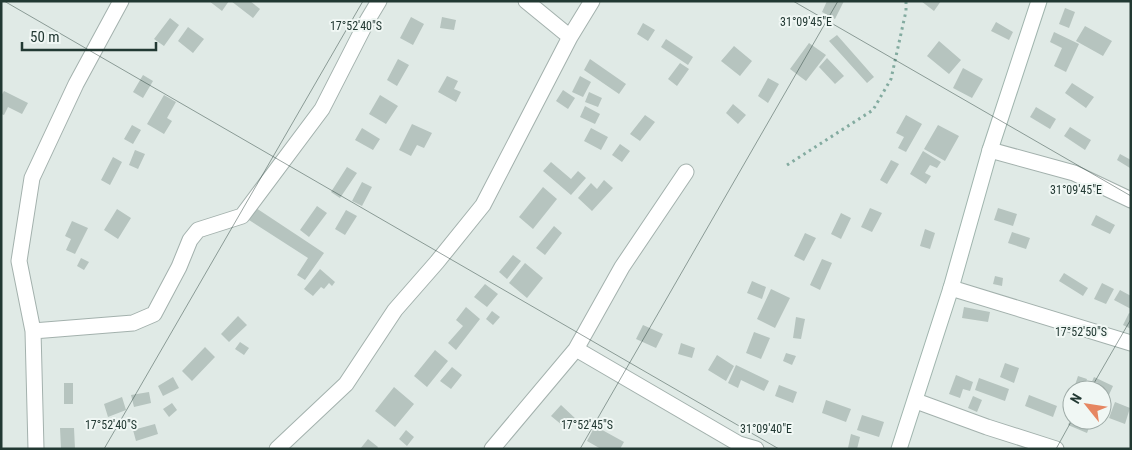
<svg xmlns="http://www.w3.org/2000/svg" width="1132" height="450" font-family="'Roboto Condensed',sans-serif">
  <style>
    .building { fill: #b6c4bf }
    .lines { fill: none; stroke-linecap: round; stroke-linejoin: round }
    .street-casing { stroke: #a3b1ad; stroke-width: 17 }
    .secondary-casing { stroke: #a0b5ae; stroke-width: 17 }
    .path { stroke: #83aba0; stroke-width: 3; stroke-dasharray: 2.5 4; stroke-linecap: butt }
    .street { stroke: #fff; stroke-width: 15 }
    .secondary { stroke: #fff; stroke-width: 15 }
    .ticks { fill: none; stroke: #223933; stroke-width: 1; stroke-opacity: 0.45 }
    .ticks-label { font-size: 12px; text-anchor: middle; fill: #223933; stroke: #f0f7f4; stroke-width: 4; stroke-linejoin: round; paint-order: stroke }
  </style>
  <rect width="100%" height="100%" fill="#e0eae6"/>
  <!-- building -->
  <path class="building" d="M209,1H229L222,11Z
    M231,1H250L260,9L253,18Z
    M827,1H844L835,19L822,12Z
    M921,1H941L934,11Z
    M1065,8L1075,12L1069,28L1059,24Z
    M411,17L424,24L413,45L400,38Z
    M442,17L456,20L454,30L440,28Z
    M170,18L179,25L164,46L154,39Z
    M996,22L1013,32L1009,40L991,31Z
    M643,23L655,30L648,41L637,34Z
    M1085,26L1112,41L1103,56L1076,41Z
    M188,27L204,39L193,53L178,41Z
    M1054,32L1079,44L1066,72L1054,66L1062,48L1050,42Z
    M837,35L874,77L867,83L829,41Z
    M666,39L693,57L688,65L661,47Z
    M939,41L961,60L949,74L927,56Z
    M809,43L826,55L806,81L790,69Z
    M734,46L752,61L740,76L721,61Z
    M827,58L844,76L835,84L819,67Z
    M398,59L409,65L397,86L387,80Z
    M590,59L626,84L619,94L584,70Z
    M680,63L689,69L677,86L668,79Z
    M963,68L983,79L972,98L953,88Z
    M143,75L153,81L143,98L133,92Z
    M447,76L458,81L454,89L461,92L456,102L438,92Z
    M580,76L591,82L583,97L572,92Z
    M768,78L779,84L768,103L758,96Z
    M1072,83L1094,97L1086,108L1065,93Z
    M563,90L575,98L568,109L556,101Z
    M4,91L28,103L22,114L8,107L4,115L1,114V96Z
    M589,92L602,98L598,107L585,102Z
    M164,95L176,102L167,118L172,121L164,134L147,124Z
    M380,95L398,106L386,124L369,114Z
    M733,104L746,115L738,124L726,113Z
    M585,106L600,114L595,124L580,117Z
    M1036,107L1056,119L1050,129L1030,117Z
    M645,115L655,122L640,141L630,134Z
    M906,115L922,124L906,152L898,148L904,137L896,133Z
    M412,124L432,133L424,148L417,145L411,156L399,150Z
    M132,125L141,130L133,144L124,139Z
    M938,125L959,136L945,161L924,149Z
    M1070,127L1091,140L1085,150L1064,136Z
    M362,128L380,139L373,150L355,140Z
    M591,128L608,137L601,150L584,141Z
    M620,144L630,151L622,162L612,155Z
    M135,150L145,154L138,169L129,165Z
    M923,151L941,162L937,168L930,165L925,173L931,176L926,184L910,174Z
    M1120,154L1131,160L1130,168L1117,160Z
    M113,157L122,162L110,185L101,180Z
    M891,160L899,164L887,184L880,180Z
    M551,162L571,179L578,171L586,178L571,195L543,171Z
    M347,167L357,173L340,198L331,192Z
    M604,180L613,188L592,211L578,198L591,183L597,189Z
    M362,182L372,187L362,206L352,201Z
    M543,187L557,199L533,229L519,217Z
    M317,206L327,213L309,237L300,230Z
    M256,208L324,253L305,280L297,275L308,258L249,220Z
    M870,208L882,213L872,232L861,227Z
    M998,208L1017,214L1013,226L994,220Z
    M117,209L131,218L118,239L104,230Z
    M346,210L357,216L345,235L335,229Z
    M841,213L851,218L841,239L831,234Z
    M1096,215L1115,225L1110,234L1091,225Z
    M72,221L88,228L75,254L66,250L71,239L65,236Z
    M554,226L562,233L545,255L536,248Z
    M925,229L935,233L930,249L920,246Z
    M1012,232L1030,238L1026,249L1008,243Z
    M805,233L816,238L804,261L794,256Z
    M513,255L521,261L507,279L499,272Z
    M81,258L89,262L84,270L77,266Z
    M822,259L832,263L820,290L810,285Z
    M525,263L543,278L527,298L509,283Z
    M320,269L335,282L332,286L329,283L324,289L321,287L313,296L304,289Z
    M1064,273L1088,288L1083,296L1059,281Z
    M995,276L1003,278L1002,286L993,284Z
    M752,281L766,287L762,299L747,293Z
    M1102,283L1114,289L1106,304L1094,299Z
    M485,284L498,294L487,307L474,297Z
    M771,289L790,298L775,328L757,319Z
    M1120,290L1131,296V309L1114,300Z
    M466,307L480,319L456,350L448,343L463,326L456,320Z
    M964,307L990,312L988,322L962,318Z
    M492,311L500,317L493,325L486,319Z
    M1129,313L1131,314V329L1123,325Z
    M238,316L247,325L229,342L221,334Z
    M796,317L805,319L801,339L793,338Z
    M643,325L663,334L656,348L636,339Z
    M754,332L770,338L761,359L746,353Z
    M240,342L249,348L244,355L235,349Z
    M681,343L695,348L692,358L678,354Z
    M205,347L215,357L192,381L182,371Z
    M435,350L448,361L427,387L414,376Z
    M786,353L796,356L792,365L783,361Z
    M717,355L734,366L726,381L708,370Z
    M1005,363L1019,368L1014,383L1000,377Z
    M736,365L769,381L764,391L741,380L738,388L728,383Z
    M452,367L462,375L451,389L440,381Z
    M956,375L973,382L970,391L963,389L960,398L949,394Z
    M1078,376L1087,379L1084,388L1075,385Z
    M173,377L179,388L163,396L158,386Z
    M1094,377L1113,386L1108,397L1102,394V390H1094L1089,388Z
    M979,378L1009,389L1005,401L975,390Z
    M64,383H73V404H64Z
    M779,385L797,392L793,403L775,396Z
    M394,387L414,404L395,427L375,411Z
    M149,392L151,403L134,407L131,395Z
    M1029,395L1057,406L1053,417L1025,406Z
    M973,396L982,400L977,412L968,408Z
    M122,397L126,410L108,417L104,404Z
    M826,400L851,409L846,422L822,413Z
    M1115,402L1130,408L1125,424L1109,418Z
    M172,403L177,410L169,417L163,409Z
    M561,405L577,420L568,430L551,416Z
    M862,415L884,422L879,437L857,430Z
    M1072,416V420H1092L1087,433L1068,425Z
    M155,424L158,434L136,441L133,430Z
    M595,426L624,442L620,449H601L587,441Z
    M60,428H74L75,449H61Z
    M406,430L414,437L407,446L399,439Z
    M851,434L860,437L857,449L848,448Z
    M368,439L378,447L377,449H360Z"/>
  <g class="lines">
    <defs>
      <path id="street" d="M526,1L570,37
        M990,150L1074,173L1131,200
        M951,288L1131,343
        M33,331L133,323L154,314L179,267L190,240L198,230L242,216L322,109L367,21L379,1
        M576,349L739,444L756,449
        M916,401L987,427L1056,449
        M36,449L33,331L19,261L32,178L76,84L121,1
        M277,449L346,384L395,310L437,262L483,205L570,37L592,1
        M492,449L576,349L622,267L686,172"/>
      <path id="secondary" d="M899,449L951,288L990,150L1039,1"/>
    </defs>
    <!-- street casing -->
    <use href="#street" class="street-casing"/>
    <!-- secondary casing -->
    <use href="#secondary" class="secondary-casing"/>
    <!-- path -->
    <path class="path" d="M787,165L873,110L891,79L906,11V1"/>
    <!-- street -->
    <use href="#street" class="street"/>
    <!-- secondary -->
    <use href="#secondary" class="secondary"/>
  </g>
  <!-- ticks -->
  <path class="ticks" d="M4,1L779,449M793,1L1131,196M1090,390L1131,319M104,449L363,1M580,449L838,1M1056,449L1072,420"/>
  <g class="ticks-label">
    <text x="806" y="26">31°09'45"E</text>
    <text x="356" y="30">17°52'40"S</text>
    <text x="1076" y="194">31°09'45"E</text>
    <text x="1081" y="336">17°52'50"S</text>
    <text x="111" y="429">17°52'40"S</text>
    <text x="587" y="429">17°52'45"S</text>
    <text x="766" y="433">31°09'40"E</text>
  </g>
  <!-- border -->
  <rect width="1132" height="450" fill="none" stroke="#223933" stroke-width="5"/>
  <!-- north arrow -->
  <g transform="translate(1087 405) rotate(300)"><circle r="24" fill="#f0f7f4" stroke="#9eaba7"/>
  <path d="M0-4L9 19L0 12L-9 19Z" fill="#e68661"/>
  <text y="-8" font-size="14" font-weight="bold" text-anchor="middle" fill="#223933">N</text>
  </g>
  <!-- scale -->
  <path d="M22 42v8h134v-8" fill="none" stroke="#223933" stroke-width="2.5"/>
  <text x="30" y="42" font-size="15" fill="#223933" stroke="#f0f7f4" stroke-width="4" paint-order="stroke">50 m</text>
</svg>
